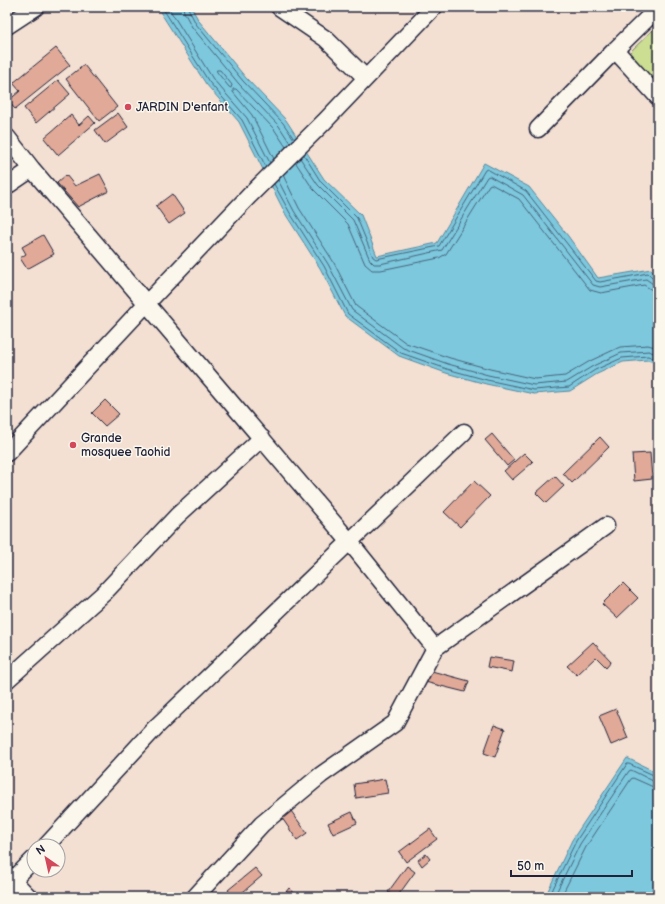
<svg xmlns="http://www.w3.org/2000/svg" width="665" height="904" font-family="'Balsamiq Sans',sans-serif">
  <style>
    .green { fill: #cbde92; stroke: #768066 }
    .water { fill: #7dc8dd; stroke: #59869c }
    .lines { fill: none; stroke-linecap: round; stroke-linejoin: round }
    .shore { stroke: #46647c; stroke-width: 1 }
    .building { fill: #e1aa98; stroke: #22223b }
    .street-casing { stroke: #22223b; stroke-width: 19 }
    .street { stroke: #fbf7ec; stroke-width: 16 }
    .poi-dot { fill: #d1495b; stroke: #fbf7ec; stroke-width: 1.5 }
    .labels { text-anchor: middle; stroke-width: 3; stroke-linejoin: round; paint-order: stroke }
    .poi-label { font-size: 12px; fill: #22223b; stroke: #fbf7ec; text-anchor: start }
  </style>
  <rect width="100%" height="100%" fill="#f3e0d3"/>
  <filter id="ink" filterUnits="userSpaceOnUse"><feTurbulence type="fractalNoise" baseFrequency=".025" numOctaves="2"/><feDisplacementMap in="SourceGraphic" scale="8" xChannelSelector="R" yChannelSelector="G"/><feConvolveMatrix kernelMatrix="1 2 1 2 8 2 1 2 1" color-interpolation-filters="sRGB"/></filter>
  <g filter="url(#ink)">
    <!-- green -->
    <path class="green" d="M658,25V84L629,53Z"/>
    <!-- water -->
    <path class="water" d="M157,7H191L199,21L246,78L286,120L324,179L361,215L377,256L437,243L484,163L529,187L568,236L598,278L651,269L658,277V364L648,360L623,362L597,374L570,391L534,394L486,384L446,373L399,356L345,316L320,268L286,215L239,122L206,84Z
      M627,758L658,773V897H545L572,840Z"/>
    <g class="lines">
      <!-- shore -->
      <path class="shore" d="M162,7L209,82L242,120L266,167
        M168,7L213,79L247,118L270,163
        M183,7L184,12L192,27L239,84L279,126L290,143
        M188,7L189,10L196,24L243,81L283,123L294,139
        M217,70H220L232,85L231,88L229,87L217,72Z
        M304,155L321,182L357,218L373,257L376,259L439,246L485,170L487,169L526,191L596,281L600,282L648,273L654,279H658
        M300,158L318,185L353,220L370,260L374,264H380L442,250L487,177L489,176L523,195L593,285L600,287L646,279L653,284L658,285
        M274,159L252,115L233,92V89H236L274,129L286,147
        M296,163L313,189L348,224L365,264L372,270H381L439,258L446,254L489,185L491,184L519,199L590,290L601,293L644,285L652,290L658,291
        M283,175L299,208L333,261L356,306L406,343L450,358L490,369L535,379L565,376L590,361L620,347L648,345L658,348
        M278,180L294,211L328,264L352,310L403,348L448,364L488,375L534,385L567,382L593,366L621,353L649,351L658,355
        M274,184L290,213L324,266L348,314L401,353L447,369L487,380L534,390L569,387L595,370L622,358L648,356L658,360
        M549,897L576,841L627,764H629L658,777
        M554,897L580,844L629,771L631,770L653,781L658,782
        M561,897L586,847L631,779L633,778L651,786L658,788"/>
    </g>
    <!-- building -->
    <path class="building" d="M56,48L70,65L15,109L8,101L20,91L13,83Z
      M84,65L117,107L99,121L66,79Z
      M58,80L70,94L36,123L24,108Z
      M118,113L128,127L105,144L95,130Z
      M71,115L79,125L89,116L95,123L58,155L44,138Z
      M100,174L109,191L78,207L57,183L66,175L75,186Z
      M172,194L185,213L169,224L156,206Z
      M43,235L54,254L27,269L20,258L26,254L22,247Z
      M105,400L119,414L105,426L92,413Z
      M492,434L514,460L507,466L485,440Z
      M600,437L609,447L572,483L563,473Z
      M524,453L533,462L512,480L504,471Z
      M650,453L652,479L634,481L632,454Z
      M555,476L564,486L546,503L536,493Z
      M474,481L490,496L460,527L444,512Z
      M623,583L638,598L617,618L602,604Z
      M593,642L611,661L606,667L596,657L577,675L567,666Z
      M489,657L514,661L512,672L487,667Z
      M428,670L469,681L465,692L425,682Z
      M616,709L628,738L611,745L599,716Z
      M494,725L505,729L495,757L484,753Z
      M385,779L388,793L356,798L354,784Z
      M291,811L307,833L297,840L282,818Z
      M352,812L357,823L333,834L328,823Z
      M430,829L437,839L406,862L399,852Z
      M426,854L430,859L422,866L418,860Z
      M407,866L415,872L397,897H395L388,892Z
      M255,868L262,876L237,897H233L228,890Z
      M289,888L299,897H282Z"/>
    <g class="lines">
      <defs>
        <path id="street" d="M279,7L326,39L366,78
          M7,26L36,7
          M615,50L658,97
          M538,129L615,50L658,8
          M7,137L32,169L349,541L435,648
          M7,186L32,169
          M7,453L147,303L249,196L324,122L434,7
          M7,680L104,593L177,516L262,438
          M46,846L155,728L464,432
          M7,874L29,897
          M7,886L34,859
          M195,897L262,824L321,775L395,723L435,648L606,526"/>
      </defs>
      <!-- street casing -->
      <use href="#street" class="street-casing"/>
      <!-- street -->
      <use href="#street" class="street"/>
    </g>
  </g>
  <!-- markers -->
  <g class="poi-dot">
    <circle cx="128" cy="107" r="4"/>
    <circle cx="73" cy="445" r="4"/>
  </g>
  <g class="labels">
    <!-- poi labels -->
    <g class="poi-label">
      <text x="136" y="111">JARDIN D'enfant</text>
      <text x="81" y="442">Grande<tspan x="81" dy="14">mosquee Taohid</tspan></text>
    </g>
  </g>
  <!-- margin -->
  <rect width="665" height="904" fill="none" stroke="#fbf7ec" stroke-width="24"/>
  <rect x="12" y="12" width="641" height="880" fill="none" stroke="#22223b" stroke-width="1.5" filter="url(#ink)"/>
  <!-- north arrow -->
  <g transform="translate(46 858) rotate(326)"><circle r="19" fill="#fbf7ec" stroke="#a4a2a5"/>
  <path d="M0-3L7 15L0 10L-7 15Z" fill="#d1495b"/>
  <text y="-6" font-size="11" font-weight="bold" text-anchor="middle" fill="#22223b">N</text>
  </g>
  <!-- scale -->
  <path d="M511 870v6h121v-6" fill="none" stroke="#22223b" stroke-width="2"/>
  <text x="517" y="870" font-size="12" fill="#22223b" stroke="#fbf7ec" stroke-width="3" paint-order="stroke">50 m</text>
</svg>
